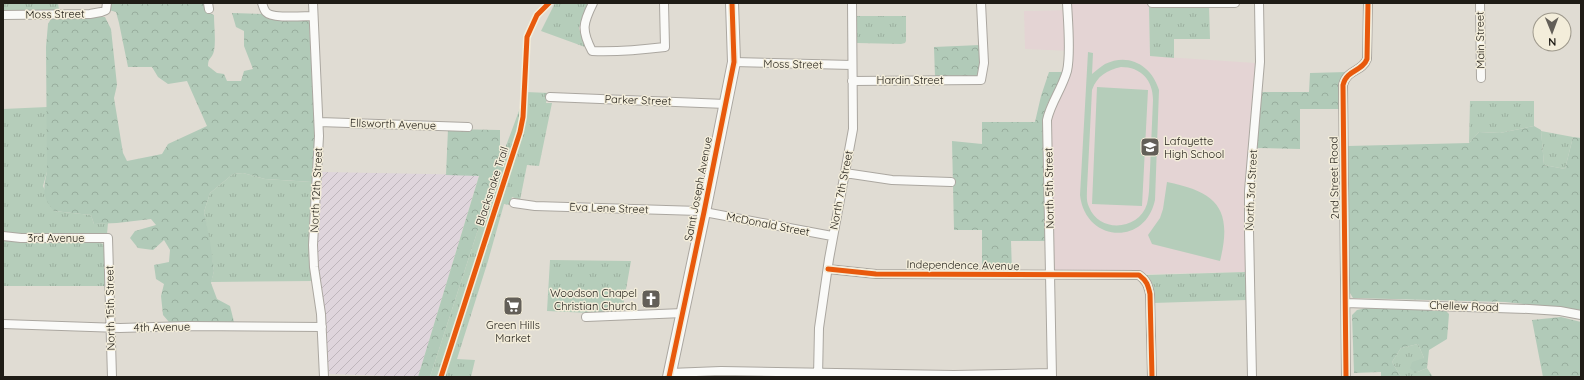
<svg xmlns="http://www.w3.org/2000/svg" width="1584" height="380" font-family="Quicksand,sans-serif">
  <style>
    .industrial { fill: url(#industrial-furrows) }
    .education { fill: #e4d4d4 }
    .grass { fill: url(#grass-tufts) }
    .forest { fill: url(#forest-crowns) }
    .pitch { fill: #b5cdba; fill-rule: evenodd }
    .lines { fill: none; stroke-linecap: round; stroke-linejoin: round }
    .minor-casing { stroke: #aba7a0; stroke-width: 10 }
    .primary-casing { stroke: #aba7a0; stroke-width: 14 }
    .minor { stroke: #fafaf8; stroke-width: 8 }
    .primary { stroke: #fafaf8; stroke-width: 12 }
    .cycleway-casing { stroke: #f3edda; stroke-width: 8 }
    .cycleway { stroke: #e8590c; stroke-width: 5 }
    .labels { text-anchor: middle; stroke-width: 3; stroke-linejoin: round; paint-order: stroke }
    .street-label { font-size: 11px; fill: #1f1c16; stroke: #f3edda }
    .poi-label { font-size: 11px; fill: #1f1c16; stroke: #f3edda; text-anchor: start }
  </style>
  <defs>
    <pattern id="industrial-furrows" width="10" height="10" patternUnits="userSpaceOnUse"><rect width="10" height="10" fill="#dfd5dc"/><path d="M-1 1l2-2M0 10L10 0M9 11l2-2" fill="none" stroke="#bfb6bc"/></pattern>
    <pattern id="grass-tufts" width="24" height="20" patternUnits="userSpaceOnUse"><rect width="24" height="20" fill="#b5cdba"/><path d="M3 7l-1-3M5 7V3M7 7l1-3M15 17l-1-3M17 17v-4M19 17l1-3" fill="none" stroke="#9baf9f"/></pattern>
    <pattern id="forest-crowns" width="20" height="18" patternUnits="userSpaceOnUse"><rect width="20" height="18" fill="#b1cab8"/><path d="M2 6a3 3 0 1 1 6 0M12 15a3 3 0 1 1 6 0" fill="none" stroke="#98ad9d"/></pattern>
  </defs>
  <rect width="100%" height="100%" fill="#e0dcd3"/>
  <!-- industrial -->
  <path class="industrial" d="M322,172L479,175L418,377L329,374L325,318L316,257Z"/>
  <!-- education -->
  <path class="education" d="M1071,3H1149L1150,56L1255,63L1247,170L1246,272L1147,274L1141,272H1055L1054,268L1051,124L1054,106L1068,79L1071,51L1025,49L1024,11L1071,10Z"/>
  <!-- grass -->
  <path class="grass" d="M3,3H58L59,10L3,11Z
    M555,3H589L579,28L585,47L541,31Z
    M1209,5L1210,39H1174V58L1150,56L1149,6Z
    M857,16H906V41L905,43L901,44L857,43Z
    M526,92L549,93L546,103H552L539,166L527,165L520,200L512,197L510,205L504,204L488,261L457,359L475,360L471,377H430L500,162Z
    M1470,101H1534V126L1500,133L1479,132L1469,143Z
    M47,107V172L43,186L54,211L91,215L94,224L108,223L107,234L24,235L3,233V109Z
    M1541,131L1573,137L1565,169L1544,165Z
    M243,173L265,179L312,182L309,233L312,281L211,282L214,271L204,212L210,193L233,174Z
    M3,241L99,243L104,244L106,247V286H3Z
    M550,260L631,261L622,312L589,313L547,311Z
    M1246,272L1247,300L1153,303L1152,286L1147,275Z
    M1418,344L1424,358L1415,373L1427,368L1433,377H1401L1392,362L1401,348Z"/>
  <!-- forest -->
  <path class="forest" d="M109,3H206L207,12L214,15C214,27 216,40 214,51C212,59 208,57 208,66L217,73L224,74L227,81H241L244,71L253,69L244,46V31L236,27L232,13L265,14L309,21L315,138L312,182L265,179L243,173L233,174L210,193L204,212L210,241L214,271L211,283L217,299L230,306L234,322H169L163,315L161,296L164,284L156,279L154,265L169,262L170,250L164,240L153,250L138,248L130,238L135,231L156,225L151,219L117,223L94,224L91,215L54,211C42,198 43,189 47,172L46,47L48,24L52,17H105L111,29L117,85L114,98L123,153L127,161L162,154L168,144L207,126L187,81L168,84L158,77L152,67H128L119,23L116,12L109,10Z
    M980,45L981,60L978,75L975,77H935L934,47Z
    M1049,72H1062L1059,81L1047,105L1043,123L1045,241H1011L1012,272L982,271V230H954L952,141L982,144V122H1035L1041,96Z
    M1347,72C1337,81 1341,96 1341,109H1300V149L1257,148L1261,92H1309L1310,73Z
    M1534,126L1541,130L1544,165L1565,169L1573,137L1581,138V310L1505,302L1353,298L1350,293L1348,146L1469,143L1479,132L1500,133Z
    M448,129L500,130V162L430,377H418L479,176L446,175Z
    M1366,308L1445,310L1449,314L1447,339L1429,350L1427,368L1415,373L1410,368L1412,362L1424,358L1418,344L1401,348L1392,362L1401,377H1381V372L1354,373L1352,315L1357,310Z
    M1561,317L1581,322V377H1543L1532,320Z"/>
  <!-- pitch -->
  <path class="pitch" d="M1088,52L1093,53L1092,74C1096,71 1100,67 1105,64C1129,52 1152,66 1159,90L1155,200C1145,247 1085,242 1080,195ZM1121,67C1141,67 1153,80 1153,100C1152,123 1151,147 1150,170C1149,181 1150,193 1147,204C1139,230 1100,234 1089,207C1086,201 1087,195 1087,189L1092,90C1097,76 1107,70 1121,67Z
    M1097,87L1148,90L1142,206L1092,204Z
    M1167,182C1217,192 1233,209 1220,261L1152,244L1148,235L1160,218L1163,209Z"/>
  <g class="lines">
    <defs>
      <path id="minor" d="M208,3L209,9
        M262,3C263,6 264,10 266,12C272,19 303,16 313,16
        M313,3L319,136L313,245L314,267L321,314L324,377
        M593,3C583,23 581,30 592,51C617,52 640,50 665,47L664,3
        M1152,3H1235
        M1480,3L1481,78
        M3,15L90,14L101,12L106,10L107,3
        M734,62L852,65
        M852,81L981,80L984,63L981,3
        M550,97L726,104
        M319,122L468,127
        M845,173L892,180L951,182
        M514,203L535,206L699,211L832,236
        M3,236L21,238H108L112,377
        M828,269L876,274L1139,275C1147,281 1148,285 1150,294L1152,377
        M1346,303L1529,309L1560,311L1581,315
        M586,317L683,313
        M3,324L120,328L188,326L322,327
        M670,373L721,371L954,375L1051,373
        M818,377L819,328L829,259L853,129L852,3
        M1052,377L1047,120C1051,102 1062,89 1067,71C1071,53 1068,22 1067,3
        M1252,377L1249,231V191L1260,62L1259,3
        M1346,377L1343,85C1347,69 1362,72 1367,59L1368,3"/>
      <path id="primary" d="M669,377L704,212L734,62L732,3"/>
    </defs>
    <!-- minor casing -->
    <use href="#minor" class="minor-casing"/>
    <!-- primary casing -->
    <use href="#primary" class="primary-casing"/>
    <!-- minor -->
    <use href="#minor" class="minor"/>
    <!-- primary -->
    <use href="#primary" class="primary"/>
    <defs>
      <path id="cycleway" d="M828,269L876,274L1139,275C1147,281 1148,285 1150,294L1152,377
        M441,377L520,132L523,117L527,37L537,15L549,3
        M669,377L704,212L734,62L732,3
        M1346,377L1343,85C1347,69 1362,72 1367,59L1368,3"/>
    </defs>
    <!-- cycleway casing -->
    <use href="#cycleway" class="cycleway-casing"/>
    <!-- cycleway -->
    <use href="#cycleway" class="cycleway"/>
  </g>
  <!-- icons -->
  <defs>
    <symbol id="school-square" viewBox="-11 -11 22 22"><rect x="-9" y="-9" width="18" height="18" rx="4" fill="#635f58" stroke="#f3edda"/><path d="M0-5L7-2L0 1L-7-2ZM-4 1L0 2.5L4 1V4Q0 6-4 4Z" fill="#fff"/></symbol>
    <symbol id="church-square" viewBox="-11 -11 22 22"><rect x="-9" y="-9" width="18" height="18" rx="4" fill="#635f58" stroke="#f3edda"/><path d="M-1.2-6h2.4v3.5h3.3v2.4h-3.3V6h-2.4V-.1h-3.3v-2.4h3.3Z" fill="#fff"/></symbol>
    <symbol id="supermarket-square" viewBox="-11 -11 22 22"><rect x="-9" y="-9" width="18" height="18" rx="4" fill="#635f58" stroke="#f3edda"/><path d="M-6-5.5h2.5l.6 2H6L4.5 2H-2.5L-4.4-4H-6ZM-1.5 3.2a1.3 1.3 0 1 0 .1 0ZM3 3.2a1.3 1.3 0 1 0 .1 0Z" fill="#fff"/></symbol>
  </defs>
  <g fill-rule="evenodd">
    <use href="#school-square" x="1139" y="136" width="22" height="22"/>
    <use href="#church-square" x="640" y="288" width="22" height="22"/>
    <use href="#supermarket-square" x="502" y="295" width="22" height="22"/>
  </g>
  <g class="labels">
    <!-- street labels -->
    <g class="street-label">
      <text transform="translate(55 14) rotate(-1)" y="4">Moss Street</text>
      <text transform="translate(1480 40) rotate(-91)" y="4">Main Street</text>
      <text transform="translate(793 64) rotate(1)" y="4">Moss Street</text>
      <text x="910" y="84">Hardin Street</text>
      <text transform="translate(638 100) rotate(2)" y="4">Parker Street</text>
      <text transform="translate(393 124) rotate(2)" y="4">Ellsworth Avenue</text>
      <text transform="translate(1334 178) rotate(-91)" y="4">2nd Street Road</text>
      <text transform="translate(492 186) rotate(-72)" y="4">Blacksnake Trail</text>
      <text transform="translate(1049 188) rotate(-91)" y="4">North 5th Street</text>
      <text transform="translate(698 189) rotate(-79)" y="4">Saint Joseph Avenue</text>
      <text transform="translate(316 190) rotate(-87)" y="4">North 12th Street</text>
      <text transform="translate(841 190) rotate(-79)" y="4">North 7th Street</text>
      <text transform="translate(1251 190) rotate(-87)" y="4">North 3rd Street</text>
      <text transform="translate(609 208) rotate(2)" y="4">Eva Lene Street</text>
      <text transform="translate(768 224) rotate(11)" y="4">McDonald Street</text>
      <text x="56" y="242">3rd Avenue</text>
      <text transform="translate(963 265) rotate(1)" y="4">Independence Avenue</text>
      <text transform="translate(1464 306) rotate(2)" y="4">Chellew Road</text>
      <text transform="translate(110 308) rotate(-91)" y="4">North 15th Street</text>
      <text transform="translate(162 327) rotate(-1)" y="4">4th Avenue</text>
    </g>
    <!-- poi labels -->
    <g class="poi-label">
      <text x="1164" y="145">Lafayette<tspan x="1164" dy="13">High School</tspan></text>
      <text x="637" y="297" text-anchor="end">Woodson Chapel<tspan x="637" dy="13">Christian Church</tspan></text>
      <text x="513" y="329" text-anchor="middle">Green Hills<tspan x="513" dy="13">Market</tspan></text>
    </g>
  </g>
  <!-- border -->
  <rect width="1584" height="380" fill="none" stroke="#1f1c16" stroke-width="8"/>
  <!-- north arrow -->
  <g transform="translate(1552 32) rotate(179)"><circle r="19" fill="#f3edda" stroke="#9e998c"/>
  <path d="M0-3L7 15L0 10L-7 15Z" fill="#635f58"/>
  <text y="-6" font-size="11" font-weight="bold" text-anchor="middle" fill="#1f1c16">N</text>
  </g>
</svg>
